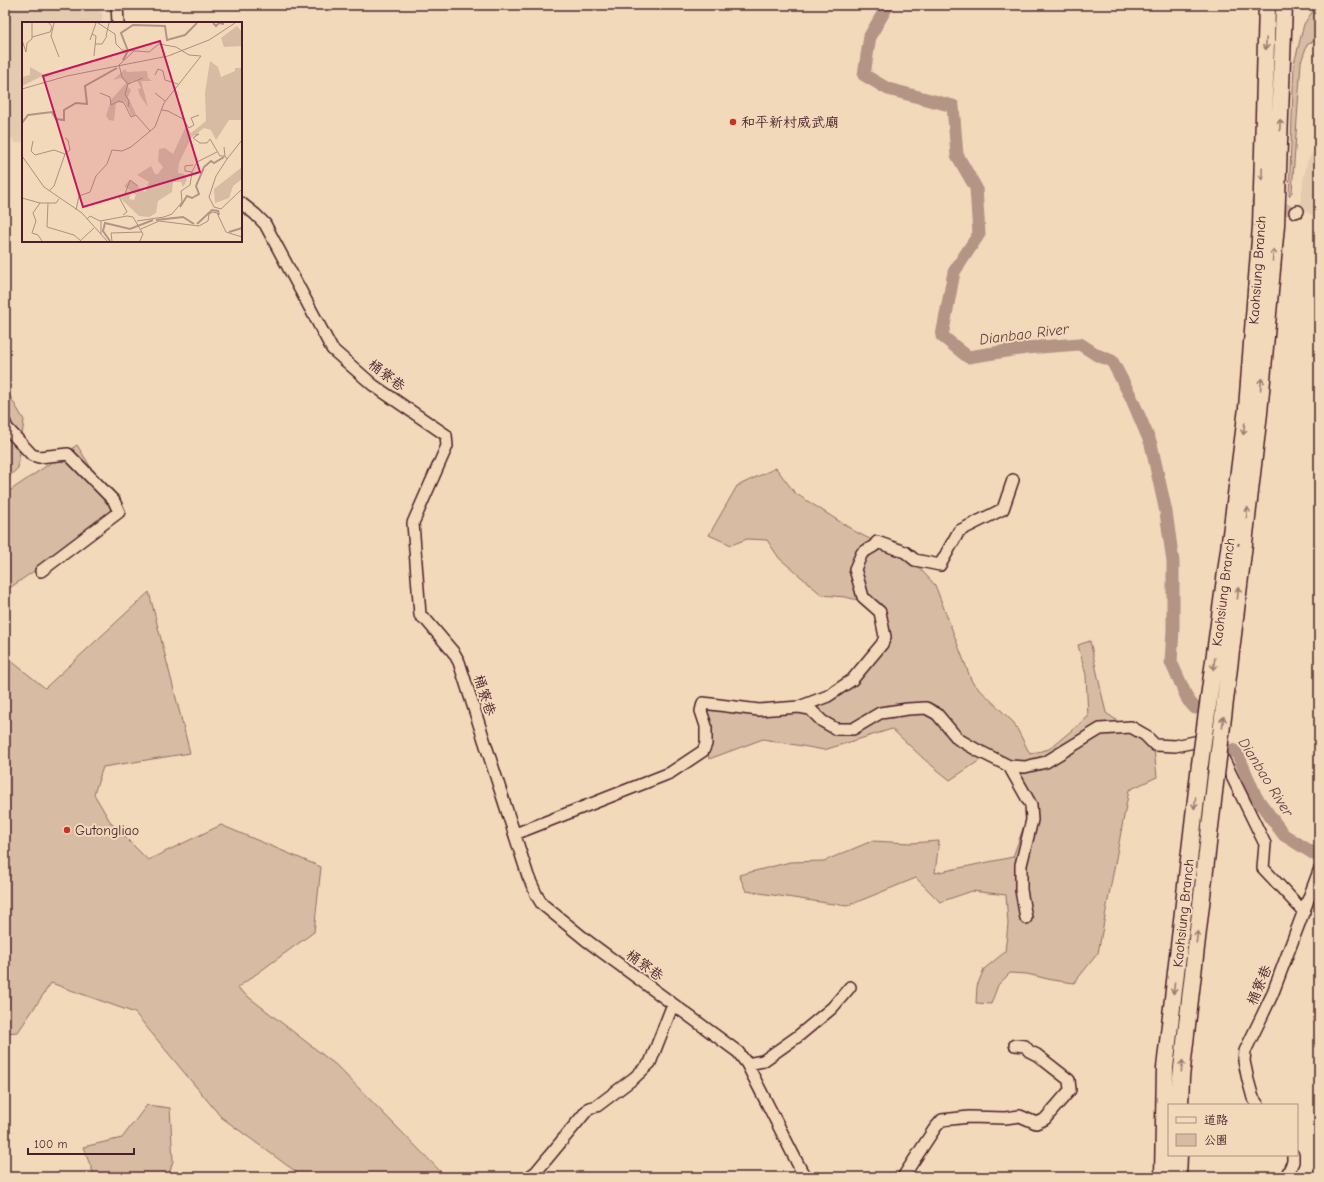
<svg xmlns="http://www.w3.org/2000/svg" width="1324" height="1182" font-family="'Comic Neue','LXGW WenKai TC',sans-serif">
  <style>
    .built { fill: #e4caaf }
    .green { fill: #d7bba2; stroke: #906d66 }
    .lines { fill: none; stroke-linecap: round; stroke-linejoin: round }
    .stream { stroke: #8a6561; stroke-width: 2 }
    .river { stroke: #b49485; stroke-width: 13 }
    .minor-tunnel { stroke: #d0b49d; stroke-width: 11; stroke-dasharray: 11 5.5; stroke-linecap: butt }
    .minor-casing { stroke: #4a1f2b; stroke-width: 14 }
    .highway-casing { stroke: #4a1f2b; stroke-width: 19 }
    .minor { stroke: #f2d9ba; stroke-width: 11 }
    .highway { stroke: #f2d9ba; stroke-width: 16 }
    .highway-bridge-casing { stroke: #4a1f2b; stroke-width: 19; stroke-linecap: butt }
    .highway-bridge { stroke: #f2d9ba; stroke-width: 16 }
    .oneway { stroke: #9e7c72 }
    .poi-dot { fill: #c8321e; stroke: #f2d9ba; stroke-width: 1.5 }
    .labels { text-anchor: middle; stroke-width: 4; stroke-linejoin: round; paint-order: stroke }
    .poi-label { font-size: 14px; fill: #4a1f2b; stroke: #f2d9ba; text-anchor: start }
    .street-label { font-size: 14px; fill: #4a1f2b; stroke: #f2d9ba }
    .water-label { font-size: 15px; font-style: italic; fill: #643c42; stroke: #f2d9ba }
    .inset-river { fill: none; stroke: #b49485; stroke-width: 2 }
    .inset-road { fill: none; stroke: #af8f81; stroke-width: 1 }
    .view { fill: #c2185b; fill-opacity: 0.15; stroke: #c2185b; stroke-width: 2 }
    .inset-edge { fill: none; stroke: #4a1f2b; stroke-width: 2 }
  </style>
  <rect width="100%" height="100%" fill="#f2d9ba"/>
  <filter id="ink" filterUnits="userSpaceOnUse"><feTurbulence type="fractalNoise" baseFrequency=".025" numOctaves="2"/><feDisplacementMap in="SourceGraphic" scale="8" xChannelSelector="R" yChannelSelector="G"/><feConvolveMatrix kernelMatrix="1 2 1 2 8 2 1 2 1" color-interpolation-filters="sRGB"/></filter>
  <g filter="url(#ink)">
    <!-- built -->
    <path class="built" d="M5,5H91L102,13V23H23V142L16,143L5,131Z
      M1319,143V221L1300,206L1304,176L1308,160Z"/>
    <!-- green -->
    <path class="green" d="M1317,5H1319V38L1307,45L1301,62L1292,192L1289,196L1294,64L1304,24Z
      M5,388L24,420L18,468L5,480Z
      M77,445L119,513L5,591V494Z
      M776,468L795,493L856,532L913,561L935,585L972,682L1014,723L1030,754L1049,749L1088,717L1086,675L1078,645L1090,641L1106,713L1141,737L1154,749L1157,777L1129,790L1098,953L1074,983L1052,980L1027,974L1010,973L998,985L991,1004L976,1003L977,986L984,969L1005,952L1008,924L1006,895L972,891L940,902L916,878L847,906L746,891L739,875L790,862L824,861L872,841L911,843L939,841L935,873L1013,857L1027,817L1026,794L991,753L950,780L925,760L892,729L824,750L763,739L709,759L702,710L722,700L763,706L823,702L855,686L876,655L885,631L875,604L845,597L822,595L779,558L767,540L747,539L731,545L709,535L737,486Z
      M149,592L190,753L103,767L94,794L111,823L148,860L221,825L321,867L314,932L237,988L336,1065L446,1177H303L221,1117L135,1013L51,983L18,1032L5,1033V656L45,688Z
      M147,1105L170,1108L173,1161L168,1177H95L83,1147L122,1138Z"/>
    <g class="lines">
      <!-- stream -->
      <path class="stream" d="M1195,708L1200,713
        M1227,743L1233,750"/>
      <!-- river -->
      <path class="river" d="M888,5L870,36L864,75L888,89L953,106L957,155L976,188L979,234L954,272L942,336L968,357L1026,348L1080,344L1097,355L1112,361L1131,397L1151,444L1166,512L1173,562V630L1171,662L1188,700L1195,708
        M1233,750L1238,755L1256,797L1284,835L1316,855H1319"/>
      <!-- minor-tunnel -->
      <path class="minor-tunnel" d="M1252,198L1295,212"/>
      <defs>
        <path id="minor" d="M117,5L118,23
          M241,203L255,214L265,224L332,349L373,385L446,435L447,446L413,523L420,615L427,621L454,653L459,662L528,876L537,896L542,904L586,940L738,1052L747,1064L802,1172L807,1177
          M1295,212L1298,211
          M5,423L7,428L32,455L39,457L68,454L114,501L119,512L41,571
          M799,707L810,709L822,721L836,729H853L880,713L908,709L926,708L937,714L958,739L977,750L1009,766L1025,767L1046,762L1100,729L1131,727L1145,735L1155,745L1175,746L1209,739
          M1219,750L1265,844L1263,868L1304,912
          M1009,766L1031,805L1032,820L1021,865V890L1026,918
          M515,834L670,773L703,751L706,744V726L701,711L703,703L759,710L799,707L828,696L852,680L882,644L885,637L880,612L863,597L855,569L862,553L874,546L877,542L905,552L915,560L940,565L959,531L1003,509L1013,480
          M747,1064L763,1061L797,1037L832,1008L850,987
          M1258,1105L1253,1098L1248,1080L1244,1061L1245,1051L1262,1016L1272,995L1319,871
          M529,1177L536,1172L589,1108L597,1106L634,1078L650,1063L673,1004
          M903,1177L935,1128L942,1120L969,1117L1005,1118L1020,1116L1036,1123L1045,1119L1070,1090L1069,1080L1037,1055L1029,1051L1025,1046L1015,1045
          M1286,1177L1293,1162V1155"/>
        <path id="highway" d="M1230,542L1247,408L1261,226L1267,5
          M1243,552L1259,413L1276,225L1284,5
          M1180,1105L1181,1077L1216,775
          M1163,1177L1165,1068L1200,764
          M1178,1177L1179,1155"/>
      </defs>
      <!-- minor casing -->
      <use href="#minor" class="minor-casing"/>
      <!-- highway casing -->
      <use href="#highway" class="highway-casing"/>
      <!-- minor -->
      <use href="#minor" class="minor"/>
      <!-- highway -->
      <use href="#highway" class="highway"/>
      <defs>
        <path id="highway-bridge" d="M1200,764L1230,542
          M1216,775L1243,552"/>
      </defs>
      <!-- highway-bridge casing -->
      <use href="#highway-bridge" class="highway-bridge-casing"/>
      <!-- highway-bridge -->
      <use href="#highway-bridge" class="highway-bridge"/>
    </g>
    <!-- one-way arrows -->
    <defs><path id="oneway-shaft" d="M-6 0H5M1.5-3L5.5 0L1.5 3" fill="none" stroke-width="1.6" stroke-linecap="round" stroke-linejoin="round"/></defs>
    <g class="oneway">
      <use href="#oneway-shaft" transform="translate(1266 44) rotate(92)"/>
      <use href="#oneway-shaft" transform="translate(1280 125) rotate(-88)"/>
      <use href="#oneway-shaft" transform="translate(1262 174) rotate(92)"/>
      <use href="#oneway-shaft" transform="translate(1273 255) rotate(-85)"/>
      <use href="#oneway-shaft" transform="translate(1261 384) rotate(-85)"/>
      <use href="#oneway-shaft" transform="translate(1244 429) rotate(97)"/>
      <use href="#oneway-shaft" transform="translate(1247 513) rotate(-84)"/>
      <use href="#oneway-shaft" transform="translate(1238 593) rotate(-84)"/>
      <use href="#oneway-shaft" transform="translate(1214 664) rotate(98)"/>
      <use href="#oneway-shaft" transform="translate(1223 722) rotate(-83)"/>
      <use href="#oneway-shaft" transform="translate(1195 803) rotate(96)"/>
      <use href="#oneway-shaft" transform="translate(1197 937) rotate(-83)"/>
      <use href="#oneway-shaft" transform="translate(1174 988) rotate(96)"/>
      <use href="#oneway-shaft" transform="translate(1182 1066) rotate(-83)"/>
    </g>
  </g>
  <!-- markers -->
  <g class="poi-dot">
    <circle cx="733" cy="122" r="4"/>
    <circle cx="67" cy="830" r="4"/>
  </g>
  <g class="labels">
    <!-- poi labels -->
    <g class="poi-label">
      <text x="741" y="127">和平新村威武廟</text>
      <text x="75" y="835">Gutongliao</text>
    </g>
    <!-- street labels -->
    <g class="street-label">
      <text transform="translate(1257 270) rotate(-86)" y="5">Kaohsiung Branch</text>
      <text transform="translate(387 375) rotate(37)" y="5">桶寮巷</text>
      <text transform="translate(1223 592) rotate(-83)" y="5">Kaohsiung Branch</text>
      <text transform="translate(485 695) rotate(72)" y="5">桶寮巷</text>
      <text transform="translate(1183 913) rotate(-84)" y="5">Kaohsiung Branch</text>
      <text transform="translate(645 965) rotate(36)" y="5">桶寮巷</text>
      <text transform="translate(1259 985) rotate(-67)" y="5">桶寮巷</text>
    </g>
    <!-- water labels -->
    <g class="water-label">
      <text transform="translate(1024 334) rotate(-7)" y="5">Dianbao River</text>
      <text transform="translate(1266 777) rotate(58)" y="5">Dianbao River</text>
    </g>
  </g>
  <!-- overview -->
  <g transform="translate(22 22)">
    <rect width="220" height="220" fill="#f2d9ba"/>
    <path d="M215,4L220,10V24L202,25L199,16ZM188,39L196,45L199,55L213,49V46H220V98H207L194,118L189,108L182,106L169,116L157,141L156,151L162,152L165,158L161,165L159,160H151L150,170L136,179L134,191L127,195L117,194L97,175L106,169L109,171L107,177L112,178L114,173L102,164L108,158L123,170L127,160L115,153L129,144L133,152H136L141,145L136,139L137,127L143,126L151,132L164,104L169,111L184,99L183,71ZM8,45L26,55L41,52L28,55H18L0,64V55L8,53ZM103,47L105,50L125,49L126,56L130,59H119L126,85L118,74L116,67L119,66L115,59H110L105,64L109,68L106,75L114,92L110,94L103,80L94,81L92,99L87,98L84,94L89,78L104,61L99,56L91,58ZM220,145V157L211,164L207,176L193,181L192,167Z" fill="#d7bba2"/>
    <path class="inset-river" d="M191,1L194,4L197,1L202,2M101,38L106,29L99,11L111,3L143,4L145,18L163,13L175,1M0,112V101L6,93L30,90L34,97L42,98V88L54,81L65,82L63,64L95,46M158,185L165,174L170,176L177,172L174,164L182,145L189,139L192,141L202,135M134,198L161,195L172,202M175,202L190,188L196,189L197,193M207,210L220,206M88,219L81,209L83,201L108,207L131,198"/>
    <path class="inset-road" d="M32,1L29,14L37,35M70,12L74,14L72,34M84,14L87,1M10,15L28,10L30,5L27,1M0,18L4,30L5,21L10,17V1M68,18L74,1M73,22H80L85,14M133,53L136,47L141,49L143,58L156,62M106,62L121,56M0,67L45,54L146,34L187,18L213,1M78,71L88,75L89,83L97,79L102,81L109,95L114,93L128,109M133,71L143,79M106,85L107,79L103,72L106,62L100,55L97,43L112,29M140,88L146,89L161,97L167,106L172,103L169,96L177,93M173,113L177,112L171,116L178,121H185L188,117L198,134H203L202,125M11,119L9,129L13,133L32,128L43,132L32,164L27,169M43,132L48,128L46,118L43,116M0,134L22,165L60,191L85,219M205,137L220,118M171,143L163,144V149L170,150L175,140L195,130M0,176L18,181H34L37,177M18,181L11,191L14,199L10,211L16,213L20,219M26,181L25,205L52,213L59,219M192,185L187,175L194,154L205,137L203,134M192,185L199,187L219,168M54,188L57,174L68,170L74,154L85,142L90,128L100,129L109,125L133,105L142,81L179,34L167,33L154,25L137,22L127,30L100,28L94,22L93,12L76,1M101,193L105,190L97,175L103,172L108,158L116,164M65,197L68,194L78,199L105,194L111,195L121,212L118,219M115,199L142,195L150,192L160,180L159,169L168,163L170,150M119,207L137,199L177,204L186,199L187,192L191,190L195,191L204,210L220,215M79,212V199M58,219L72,206M90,219L89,211L120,210"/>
    <path class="view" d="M138,19L178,150L61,185L21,54Z"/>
    <rect width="220" height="220" class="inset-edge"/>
  </g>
  <!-- margin -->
  <rect width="1324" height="1182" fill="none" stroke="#f2d9ba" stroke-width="20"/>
  <rect x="10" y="10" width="1304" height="1162" fill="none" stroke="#4a1f2b" stroke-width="1.5" filter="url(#ink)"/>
  <!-- legend -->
  <rect x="1168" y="1104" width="130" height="52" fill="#f2d9ba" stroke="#af8f81"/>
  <rect x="1176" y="1117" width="20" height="6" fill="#f2d9ba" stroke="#af8f81"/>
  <text x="1204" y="1124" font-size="12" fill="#4a1f2b">道路</text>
  <rect x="1176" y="1134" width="20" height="12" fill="#d7bba2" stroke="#af8f81"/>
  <text x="1204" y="1144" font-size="12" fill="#4a1f2b">公園</text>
  <!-- scale -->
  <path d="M28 1148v6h106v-6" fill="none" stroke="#4a1f2b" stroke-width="2"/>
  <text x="34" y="1148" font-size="12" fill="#4a1f2b" stroke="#f2d9ba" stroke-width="3" paint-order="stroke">100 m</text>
</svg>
